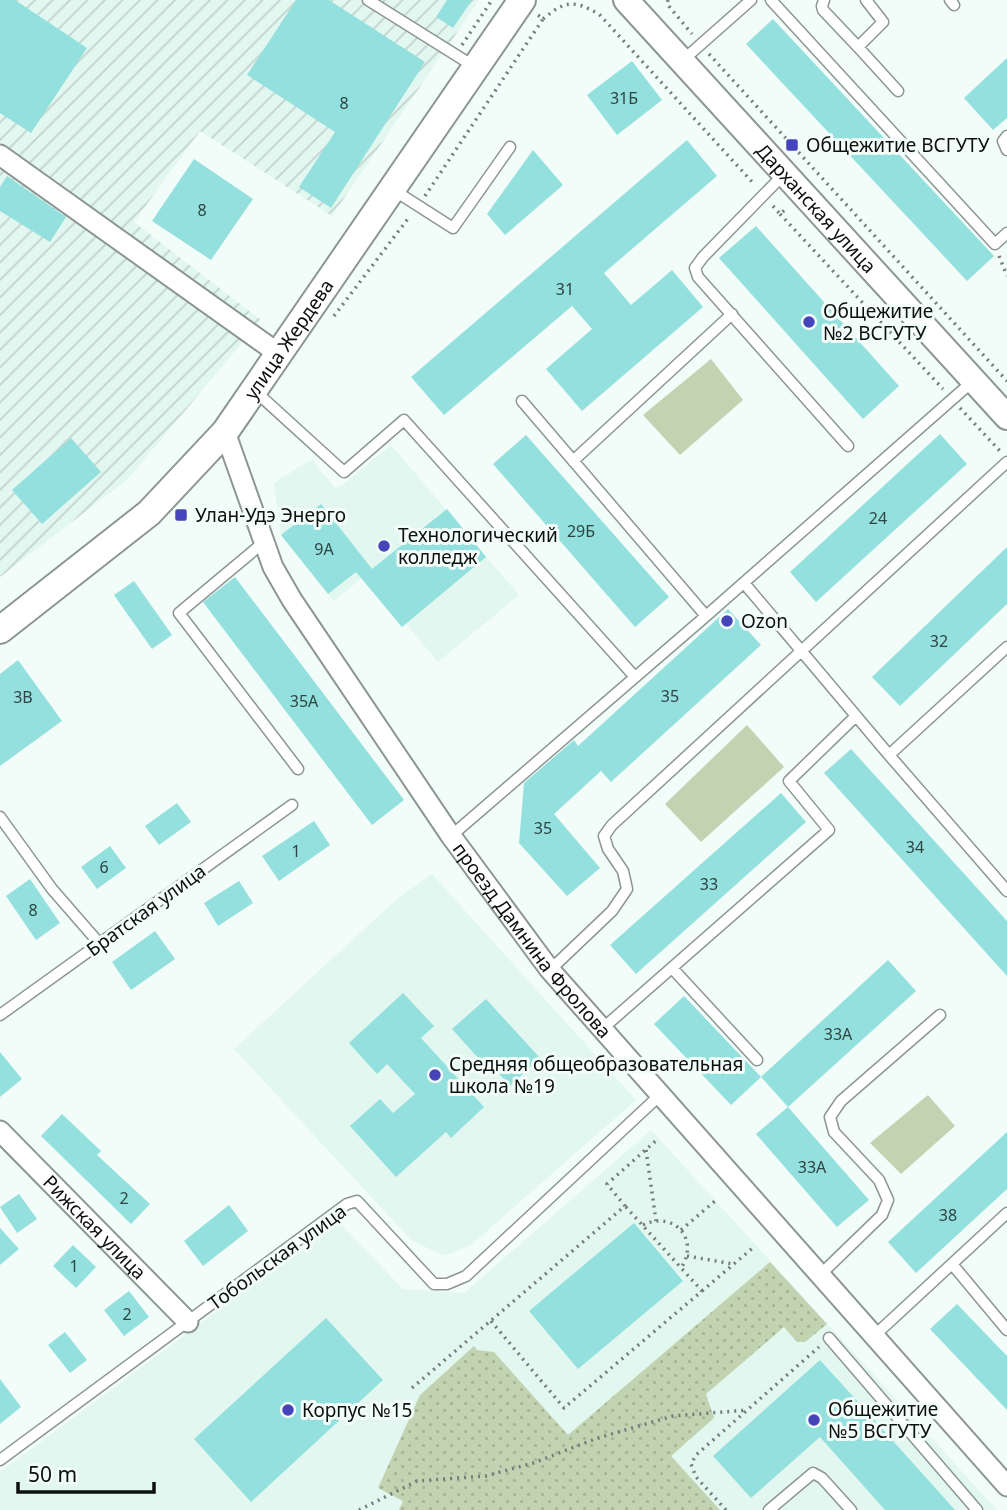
<svg xmlns="http://www.w3.org/2000/svg" width="1007" height="1510" font-family="'Noto Sans',sans-serif">
  <style>
    .built { fill: #e2f7ef }
    .industrial { fill: url(#industrial-furrows) }
    .grass { fill: url(#grass-dots) }
    .park { fill: #c1d3b1 }
    .building { fill: #93e0de }
    .lines { fill: none; stroke-linecap: round; stroke-linejoin: round }
    .service-casing { stroke: #8c9692; stroke-width: 13 }
    .minor-casing { stroke: #8c9692; stroke-width: 23 }
    .tertiary-casing { stroke: #8c9692; stroke-width: 28 }
    .secondary-casing { stroke: #8c9692; stroke-width: 30 }
    .path { stroke: #747c79; stroke-width: 3.5; stroke-dasharray: 2 5; stroke-linecap: butt }
    .service { stroke: #fff; stroke-width: 10 }
    .minor { stroke: #fff; stroke-width: 19 }
    .tertiary { stroke: #fff; stroke-width: 24 }
    .secondary { stroke: #fff; stroke-width: 26 }
    .poi-dot { fill: #4644ba; stroke: #f2fdf9; stroke-width: 2.5 }
    .labels { text-anchor: middle; stroke-width: 6; stroke-linejoin: round; paint-order: stroke }
    .number-label { font-size: 16px; fill: #2e4442 }
    .poi-label { font-size: 19px; fill: #0c100e; stroke: #f2fdf9; text-anchor: start }
    .street-label { font-size: 19px; fill: #0c100e; stroke: #f2fdf9 }
  </style>
  <defs>
    <pattern id="industrial-furrows" width="10" height="10" patternUnits="userSpaceOnUse" patternTransform="scale(1.75)"><rect width="10" height="10" fill="#e2f7ef"/><path d="M-1 1l2-2M0 10L10 0M9 11l2-2" fill="none" stroke="#c1d3cc"/></pattern>
    <pattern id="grass-dots" width="8" height="8" patternUnits="userSpaceOnUse" patternTransform="scale(1.75)"><rect width="8" height="8" fill="#c1d3b1"/><path d="M2 2h.1M6 6h.1" fill="none" stroke="#a5b497" stroke-width="1.8" stroke-linecap="round"/></pattern>
  </defs>
  <rect width="100%" height="100%" fill="#f2fdf9"/>
  <!-- built -->
  <path class="built" d="M391,445L519,595L438,662L406,624L401,627L362,578L334,601L281,535L274,483L312,459L336,490Z
    M432,874L636,1100L472,1244L445,1256L412,1241L234,1049L399,897Z
    M651,1130L997,1510H0V1472L338,1221L403,1289L464,1293Z"/>
  <!-- industrial -->
  <path class="industrial" d="M0,0H479L332,216L200,131L134,222L261,320L128,479L0,577Z"/>
  <!-- grass -->
  <path class="grass" d="M770,1262L827,1324L805,1342H797L784,1327L706,1394L714,1418L671,1456L720,1510H399L403,1501L378,1488L420,1395L474,1346L477,1350L494,1352L568,1435Z"/>
  <!-- park -->
  <path class="park" d="M711,359L743,400L680,455L643,415Z
    M747,725L784,767L701,842L665,804Z
    M928,1095L955,1126L901,1174L870,1143Z"/>
  <!-- building -->
  <path class="building" d="M0,0H15L87,48L31,133L0,113Z
    M296,0H329L425,62L331,208L299,187L335,132L247,75Z
    M447,0H472L453,28L436,17Z
    M773,19L994,256L967,281L746,44Z
    M1007,58V118L993,130L964,98Z
    M632,61L662,100L617,135L587,95Z
    M687,140L717,176L604,273L631,305L672,270L703,307L582,411L546,369L592,329L572,306L444,415L411,377Z
    M533,150L563,185L505,235L487,214Z
    M194,159L253,199L211,260L152,221Z
    M7,176L66,217L50,242L0,211V187Z
    M756,226L899,386L863,419L719,258Z
    M940,434L967,464L816,602L790,572Z
    M526,435L669,597L635,627L493,464Z
    M71,438L101,472L42,524L12,490Z
    M321,504L372,569L447,509L486,557L402,627L356,572L328,594L281,535Z
    M1007,547V604L900,706L872,677Z
    M235,577L404,800L372,825L203,602Z
    M134,581L172,635L152,649L114,595Z
    M728,609L761,645L611,782L601,771L554,814L600,868L567,896L519,843L524,783L574,740L578,746Z
    M18,660L62,721L0,766V674Z
    M851,749L1007,921V976L824,773Z
    M781,793L806,822L636,974L610,945Z
    M177,803L191,822L159,845L145,826Z
    M314,821L330,845L279,881L262,856Z
    M110,846L126,868L97,889L81,867Z
    M30,879L60,923L36,940L6,896Z
    M239,881L253,903L218,926L204,903Z
    M155,931L175,959L131,990L112,962Z
    M888,960L916,991L788,1107L761,1077Z
    M403,993L434,1026L421,1038L484,1107L451,1138L446,1132L396,1177L350,1126L380,1099L393,1113L415,1094L387,1064L377,1074L349,1043Z
    M684,996L761,1077L731,1105L654,1024Z
    M486,999L540,1058L510,1086L484,1057L480,1060L452,1029Z
    M0,1052L22,1079L0,1097Z
    M788,1107L869,1200L837,1227L756,1134Z
    M62,1114L101,1151L97,1155L150,1204L131,1224L41,1136Z
    M1007,1132V1189L916,1273L888,1242Z
    M19,1194L37,1219L17,1233L0,1207Z
    M229,1205L248,1231L203,1266L184,1241Z
    M634,1223L683,1281L578,1369L529,1311Z
    M0,1228L19,1249L0,1265Z
    M73,1245L96,1267L76,1288L53,1266Z
    M129,1291L149,1317L124,1336L104,1310Z
    M957,1304L1007,1356V1410L930,1329Z
    M326,1318L383,1380L251,1502L194,1439Z
    M65,1332L87,1360L70,1373L48,1345Z
    M820,1360L859,1403L955,1510H885L820,1437L751,1498L713,1456Z
    M0,1379L21,1407L0,1424Z"/>
  <g class="lines">
    <defs>
      <path id="service" d="M368,0L475,67
        M771,0L995,244L1007,233
        M824,0L822,6L823,10L858,47L883,22L866,0
        M950,0L954,5
        M858,47L898,91
        M682,61L751,0
        M1007,136L1003,141L1007,150
        M784,174L703,257L695,268L698,277L848,446
        M392,189L453,228L510,147
        M255,391L344,472L404,420L635,677
        M522,401L706,616
        M573,461L732,314
        M264,542L179,613L298,769
        M744,583L889,755L1007,891
        M889,755L1007,647
        M0,817L52,889L99,943
        M451,836L706,616L973,381
        M672,968L757,1060
        M550,970L612,911L627,889L623,871L608,849L604,836L612,825L1007,462
        M0,1015L292,805
        M602,1029L829,830L789,781L856,716
        M952,1264L1007,1330
        M820,1275L882,1215L888,1200L879,1180L834,1132L830,1117L841,1101L940,1015
        M874,1336L1007,1213
        M829,1338L977,1510
        M0,1460L347,1204L357,1201L434,1284H447L466,1276L660,1095
        M769,1510L813,1473L822,1478L851,1510"/>
      <g id="minor">
        <path d="M0,155L279,354"/>
        <path id="s1" d="M225,432L273,567L292,600L451,836L550,970L1007,1486"/>
        <path id="s2" d="M0,1131L188,1322"/>
      </g>
      <g id="tertiary">
        <path id="s3" d="M626,0L1007,417"/>
      </g>
      <g id="secondary">
        <path id="s4" d="M0,630L149,513L225,432L522,0"/>
      </g>
    </defs>
    <!-- service casing -->
    <use href="#service" class="service-casing"/>
    <!-- minor casing -->
    <use href="#minor" class="minor-casing"/>
    <!-- tertiary casing -->
    <use href="#tertiary" class="tertiary-casing"/>
    <!-- secondary casing -->
    <use href="#secondary" class="secondary-casing"/>
    <!-- path -->
    <path class="path" d="M668,0L667,4L692,34
      M543,19C566,0 573,0 599,14L754,184
      M462,45L492,0
      M709,54L1007,381
      M425,196L543,19L538,15
      M773,206L780,214L787,208
      M780,214L943,389
      M999,256L1007,276
      M334,316L410,216
      M960,408L1000,451
      M646,1150L656,1221
      M643,1225C674,1210 700,1239 681,1268
      M681,1230L715,1201
      M687,1256L733,1264
      M702,1291L755,1246
      M491,1321L564,1408L702,1291L625,1206
      M412,1388L625,1206L607,1184L659,1138
      M359,1510L417,1481L486,1476L533,1463L598,1438L673,1416L748,1410
      M726,1510L696,1477L691,1464L696,1455L819,1347"/>
    <!-- service -->
    <use href="#service" class="service"/>
    <!-- minor -->
    <use href="#minor" class="minor"/>
    <!-- tertiary -->
    <use href="#tertiary" class="tertiary"/>
    <!-- secondary -->
    <use href="#secondary" class="secondary"/>
  </g>
  <!-- markers -->
  <g class="poi-dot">
    <rect x="785" y="138" width="14" height="14" rx="3.5"/>
    <circle cx="809" cy="322" r="7"/>
    <rect x="174" y="508" width="14" height="14" rx="3.5"/>
    <circle cx="384" cy="546" r="7"/>
    <circle cx="727" cy="621" r="7"/>
    <circle cx="435" cy="1075" r="7"/>
    <circle cx="288" cy="1410" r="7"/>
    <circle cx="814" cy="1420" r="7"/>
  </g>
  <g class="labels">
    <!-- number labels -->
    <g class="number-label">
      <text x="624" y="104">31Б</text>
      <text x="344" y="109">8</text>
      <text x="202" y="216">8</text>
      <text x="565" y="295">31</text>
      <text x="878" y="524">24</text>
      <text x="581" y="537">29Б</text>
      <text x="324" y="555">9А</text>
      <text x="939" y="647">32</text>
      <text x="670" y="702">35</text>
      <text x="23" y="703">3В</text>
      <text x="304" y="707">35А</text>
      <text x="543" y="834">35</text>
      <text x="915" y="853">34</text>
      <text x="296" y="857">1</text>
      <text x="104" y="873">6</text>
      <text x="709" y="890">33</text>
      <text x="33" y="916">8</text>
      <text x="838" y="1040">33А</text>
      <text x="812" y="1173">33А</text>
      <text x="124" y="1204">2</text>
      <text x="948" y="1221">38</text>
      <text x="74" y="1272">1</text>
      <text x="127" y="1320">2</text>
    </g>
    <!-- poi labels -->
    <g class="poi-label">
      <text x="806" y="152">Общежитие ВСГУТУ</text>
      <text x="823" y="318">Общежитие<tspan x="823" dy="22">№2 ВСГУТУ</tspan></text>
      <text x="195" y="522">Улан-Удэ Энерго</text>
      <text x="398" y="542">Технологический<tspan x="398" dy="22">колледж</tspan></text>
      <text x="741" y="628">Ozon</text>
      <text x="449" y="1071">Средняя общеобразовательная<tspan x="449" dy="22">школа №19</tspan></text>
      <text x="828" y="1416">Общежитие<tspan x="828" dy="22">№5 ВСГУТУ</tspan></text>
      <text x="302" y="1417">Корпус №15</text>
    </g>
    <!-- street labels -->
    <g class="street-label">
      <text dy="7" stroke="none"><textPath href="#s3" startOffset="282">Дарханская улица</textPath></text>
      <text dy="7" stroke="none"><textPath href="#s4" startOffset="413">улица Жердева</textPath></text>
      <text transform="translate(146 910) rotate(-36)" y="7">Братская улица</text>
      <text dy="7" stroke="none"><textPath href="#s1" startOffset="598">проезд Дамнина Фролова</textPath></text>
      <text dy="7" stroke="none"><textPath href="#s2" startOffset="135">Рижская улица</textPath></text>
      <text transform="translate(277 1257) rotate(-36)" y="7">Тобольская улица</text>
    </g>
  </g>
  <!-- scale -->
  <path d="M18 1482v10h136v-10" fill="none" stroke="#0c100e" stroke-width="3.5"/>
  <text x="28" y="1482" font-size="21" fill="#0c100e" stroke="#f2fdf9" stroke-width="5" paint-order="stroke">50 m</text>
</svg>
